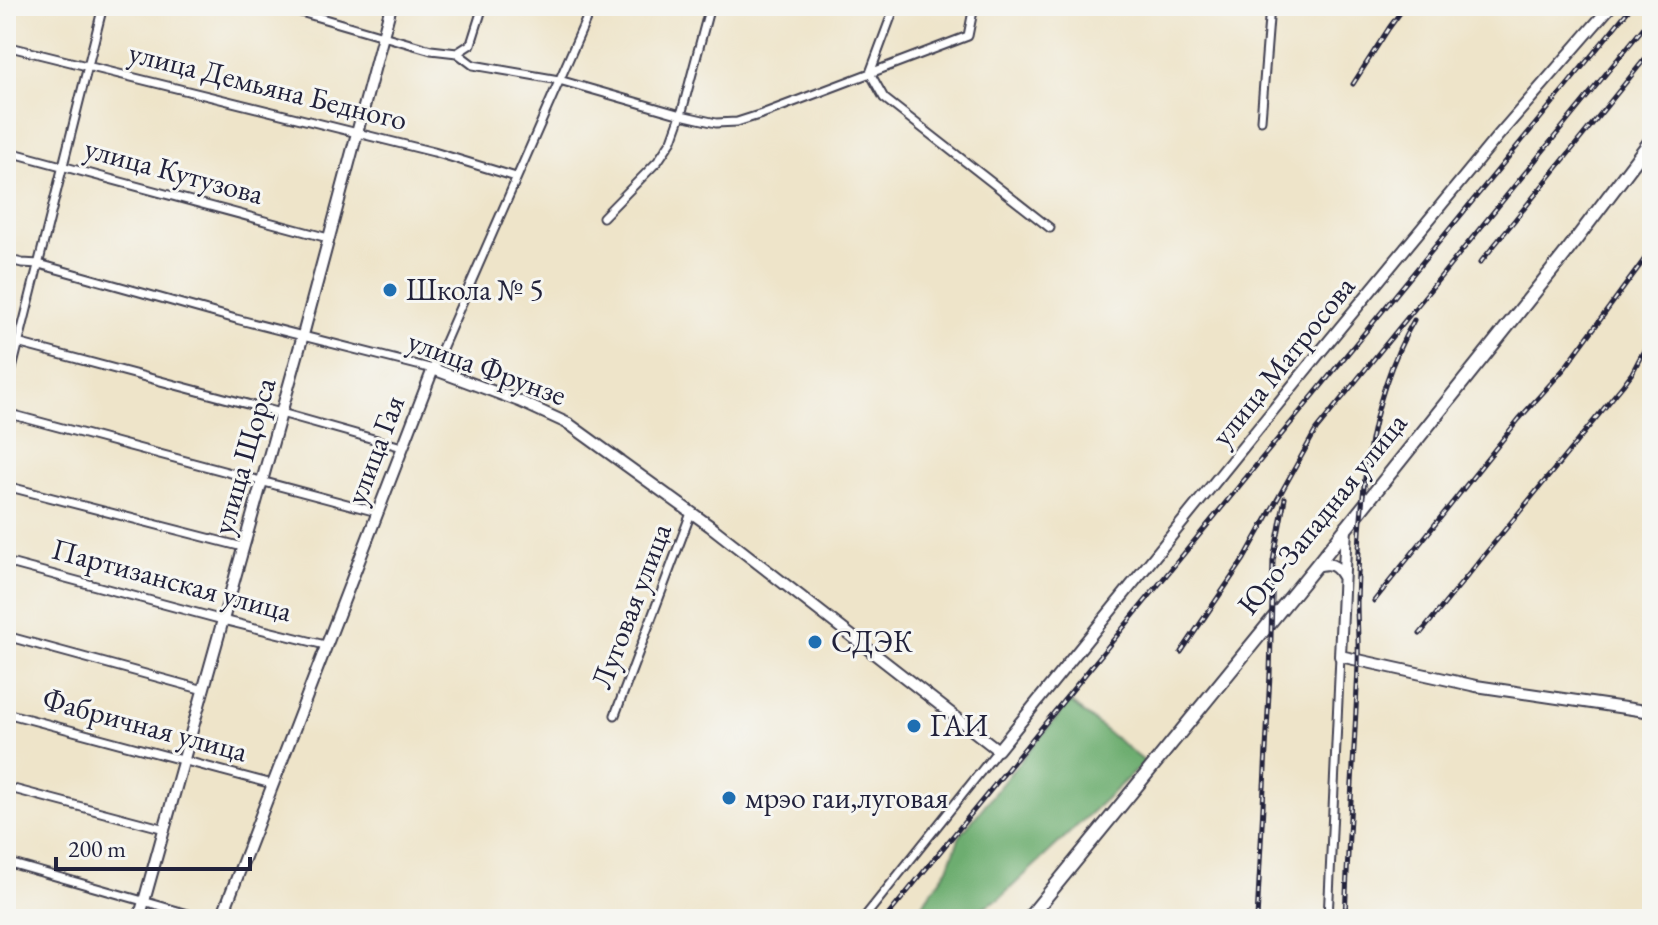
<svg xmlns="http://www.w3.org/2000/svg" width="1658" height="925" font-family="'EB Garamond',serif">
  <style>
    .forest { fill: #6dad6f; stroke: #486855; stroke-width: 2 }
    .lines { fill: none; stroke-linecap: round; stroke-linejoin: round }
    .street-casing { stroke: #413f50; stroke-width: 11 }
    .secondary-casing { stroke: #413f50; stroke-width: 14 }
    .primary-casing { stroke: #413f50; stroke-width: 16 }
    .street { stroke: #fff; stroke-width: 7 }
    .secondary { stroke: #fff; stroke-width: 10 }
    .primary { stroke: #fff; stroke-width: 12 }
    .rail-casing { stroke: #22223b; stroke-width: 5 }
    .rail { stroke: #f6f6f2; stroke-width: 2; stroke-dasharray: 6; stroke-linecap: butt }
    .poi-dot { fill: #1f6fb2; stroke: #f6f6f2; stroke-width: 3 }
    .labels { text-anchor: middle; stroke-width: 6; stroke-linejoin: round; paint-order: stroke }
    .street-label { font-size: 30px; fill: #22223b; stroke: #f6f6f2 }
    .poi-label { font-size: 30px; fill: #22223b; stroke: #f6f6f2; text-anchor: start }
  </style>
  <rect width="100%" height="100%" fill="#f6f6f2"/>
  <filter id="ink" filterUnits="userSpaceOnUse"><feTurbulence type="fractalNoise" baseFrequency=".0125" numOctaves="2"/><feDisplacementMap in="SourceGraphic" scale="16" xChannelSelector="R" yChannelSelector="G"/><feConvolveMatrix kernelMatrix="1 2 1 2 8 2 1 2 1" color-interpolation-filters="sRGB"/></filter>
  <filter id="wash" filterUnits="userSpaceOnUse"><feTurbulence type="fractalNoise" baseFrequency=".006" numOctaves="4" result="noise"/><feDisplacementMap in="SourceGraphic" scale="32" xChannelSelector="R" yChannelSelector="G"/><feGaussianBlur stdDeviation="1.8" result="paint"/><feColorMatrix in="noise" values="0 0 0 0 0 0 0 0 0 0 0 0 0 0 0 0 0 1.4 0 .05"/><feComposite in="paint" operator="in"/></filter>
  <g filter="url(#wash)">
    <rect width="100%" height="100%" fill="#eee4c9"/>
    <!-- forest -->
    <path class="forest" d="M1070,702L1145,762L999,899L966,916L965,919H912L948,868L960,836L1020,761Z"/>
  </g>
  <g filter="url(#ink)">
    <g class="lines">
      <defs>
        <path id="street" d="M280,6L431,50L457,53L473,65L559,80L681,115L716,123L737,122L762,114L968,36L974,6
          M895,6L870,73L884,98L1050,228
          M6,46L434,152L516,177
          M457,53L471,44L483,6
          M1261,120L1270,6
          M6,151L328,238
          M603,217L658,161L672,140L681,115L710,6
          M6,259L22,263L39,264L236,319L433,369L592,6
          M6,340L281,413L402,447
          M6,393L103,6
          M6,413L377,512
          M6,486L243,547
          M6,562L223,620L325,645
          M6,636L204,690
          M6,713L272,784
          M615,715L691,513
          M6,787L165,829
          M6,862L206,919
          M863,919L998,750
          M1328,919L1340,656"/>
        <path id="secondary" d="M1346,527L1340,656L1476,686L1652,712
          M1316,566C1329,562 1336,564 1343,577
          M139,919L303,335L391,6
          M221,919L433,369L519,401L569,424L710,526L998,750L1316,357L1497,137L1611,6"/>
        <path id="primary" d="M1028,919L1316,566L1565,254L1652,139"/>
      </defs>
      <!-- street casing -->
      <use href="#street" class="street-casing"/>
      <!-- secondary casing -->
      <use href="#secondary" class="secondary-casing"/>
      <!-- primary casing -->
      <use href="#primary" class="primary-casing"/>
      <!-- street -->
      <use href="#street" class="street"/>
      <!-- secondary -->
      <use href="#secondary" class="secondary"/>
      <!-- primary -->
      <use href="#primary" class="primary"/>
      <defs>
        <path id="rail" d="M1353,84L1389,28L1405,6
          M1480,263L1652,50
          M1374,601L1519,419L1564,369L1652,249
          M1420,634L1623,385L1632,373L1652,335
          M1181,652L1244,559L1316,430L1652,17
          M885,919L1632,6
          M1257,919L1270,674L1273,561L1285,498
          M1345,919C1348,834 1355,749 1358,664C1359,644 1357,624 1357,603C1360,506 1364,407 1414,320"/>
      </defs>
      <!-- rail casing -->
      <use href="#rail" class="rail-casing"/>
      <!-- rail -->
      <use href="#rail" class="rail"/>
    </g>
  </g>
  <!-- markers -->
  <g class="poi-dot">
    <circle cx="390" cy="290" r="8"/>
    <circle cx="815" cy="642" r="8"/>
    <circle cx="914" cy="726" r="8"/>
    <circle cx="729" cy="798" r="8"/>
  </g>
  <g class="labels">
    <!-- street labels -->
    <g class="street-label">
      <text transform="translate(268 86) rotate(14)" y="10">улица Демьяна Бедного</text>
      <text transform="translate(174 171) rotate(15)" y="10">улица Кутузова</text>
      <text transform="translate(1283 361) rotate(-51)" y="10">улица Матросова</text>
      <text transform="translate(487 368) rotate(20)" y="10">улица Фрунзе</text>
      <text transform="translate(375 450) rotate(-69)" y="10">улица Гая</text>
      <text transform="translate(244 456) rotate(-74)" y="10">улица Щорса</text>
      <text transform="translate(1322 514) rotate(-51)" y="10">Юго-Западная улица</text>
      <text transform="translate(172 580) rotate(15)" y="10">Партизанская улица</text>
      <text transform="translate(631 606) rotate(-69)" y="10">Луговая улица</text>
      <text transform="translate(145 725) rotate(15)" y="10">Фабричная улица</text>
    </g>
    <!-- poi labels -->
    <g class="poi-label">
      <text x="406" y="300">Школа № 5</text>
      <text x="831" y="652">СДЭК</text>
      <text x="930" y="736">ГАИ</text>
      <text x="745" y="808">мрэо гаи,луговая</text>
    </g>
  </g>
  <!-- margin -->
  <rect width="1658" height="925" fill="none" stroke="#f6f6f2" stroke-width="32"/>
  <!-- scale -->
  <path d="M56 857v12h194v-12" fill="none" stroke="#22223b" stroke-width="4"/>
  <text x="68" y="857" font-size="24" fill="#22223b" stroke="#f6f6f2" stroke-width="6" paint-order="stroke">200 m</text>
</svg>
